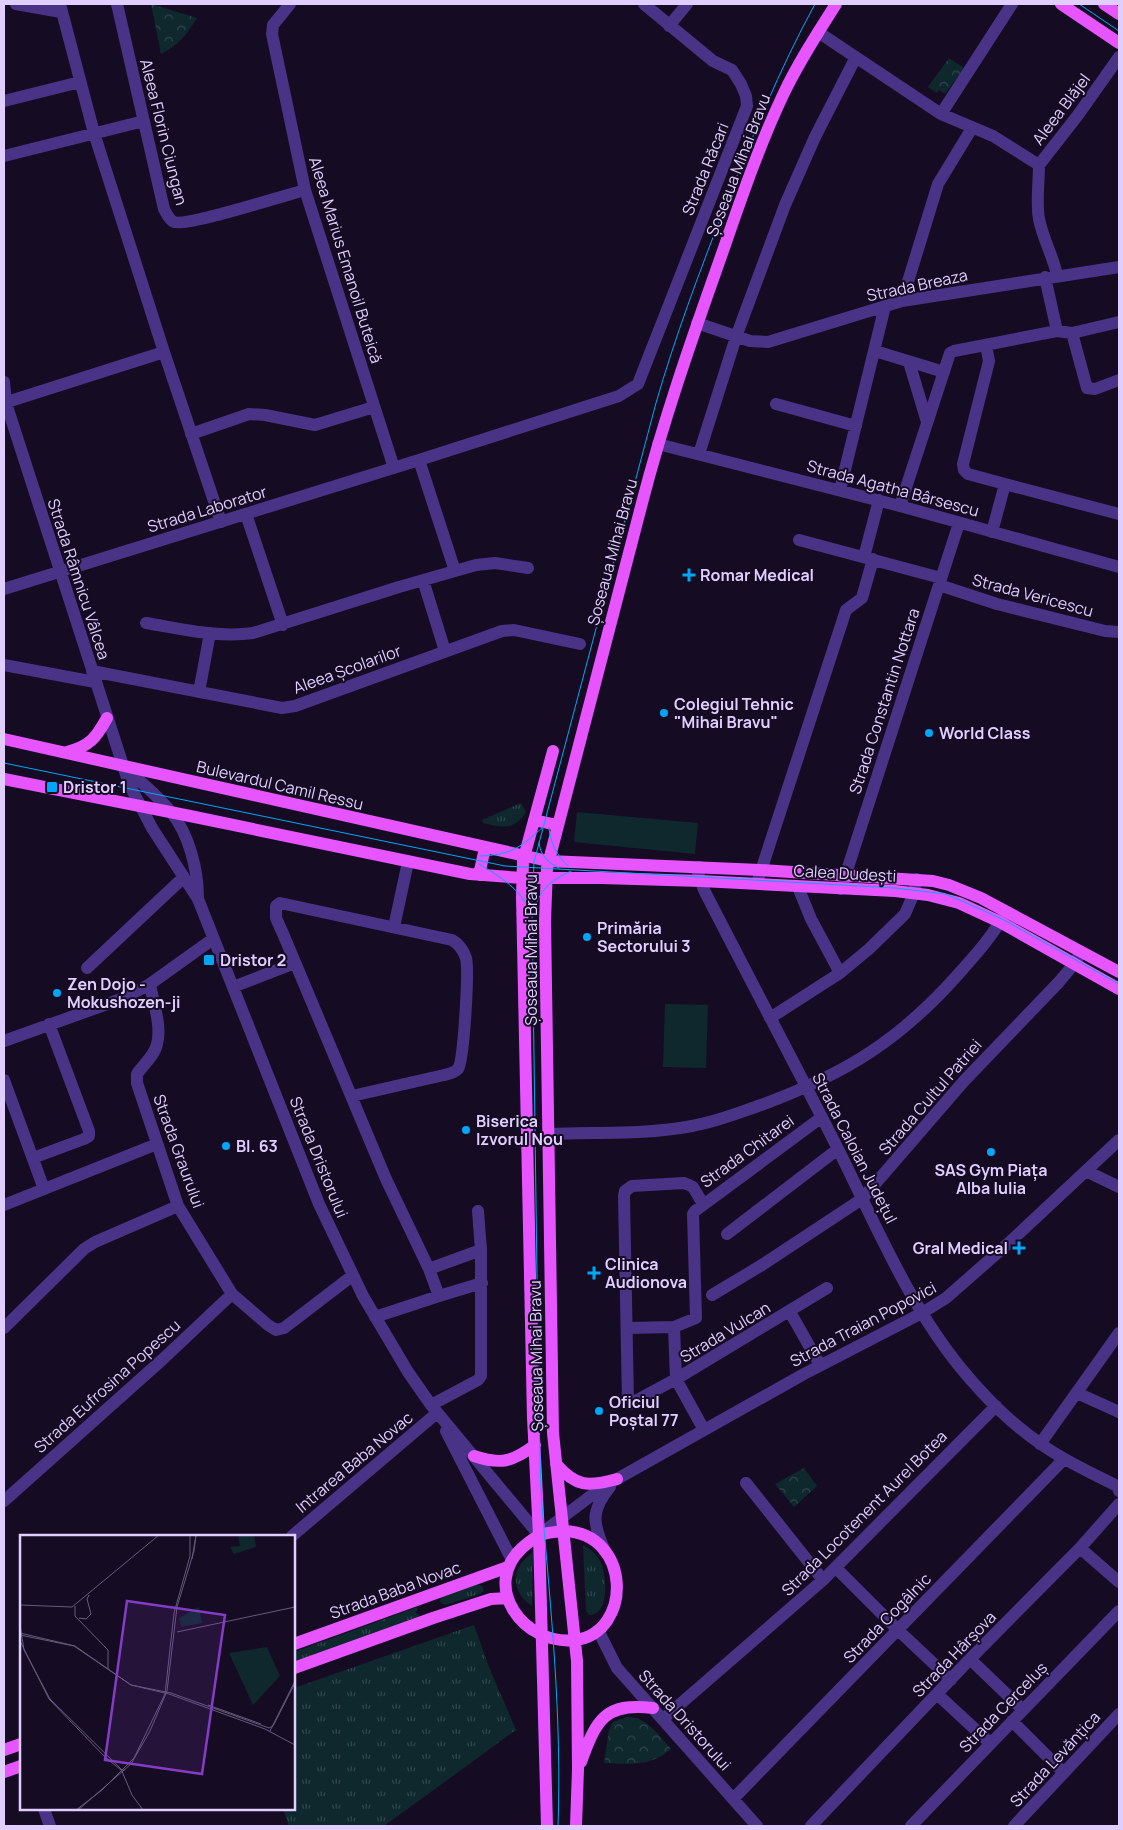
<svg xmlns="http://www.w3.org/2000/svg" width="1123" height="1830" font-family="Manrope,sans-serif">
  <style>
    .grass { fill: url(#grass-tufts) }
    .forest { fill: url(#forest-crowns) }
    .garden { fill: #0e282e }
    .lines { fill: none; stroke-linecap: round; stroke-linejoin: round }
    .minor { stroke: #493386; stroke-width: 12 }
    .major { stroke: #e655ff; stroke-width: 12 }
    .tram { stroke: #00a7f9; stroke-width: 1 }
    .poi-dot { fill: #00a7f9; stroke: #150c23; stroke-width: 2 }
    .labels { text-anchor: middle; stroke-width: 4; stroke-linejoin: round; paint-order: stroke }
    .street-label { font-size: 16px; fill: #dfceff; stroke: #150c23 }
    .poi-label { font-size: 16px; font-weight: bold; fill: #dfceff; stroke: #150c23; text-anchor: start }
    .inset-road { fill: none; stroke: #665a7b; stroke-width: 1 }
    .view { fill: #853cc5; fill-opacity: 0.15; stroke: #853cc5; stroke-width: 2.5 }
    .inset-edge { fill: none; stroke: #dfceff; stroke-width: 2.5 }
  </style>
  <defs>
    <pattern id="grass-tufts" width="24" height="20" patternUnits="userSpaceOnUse" patternTransform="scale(1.25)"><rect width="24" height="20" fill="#0e282e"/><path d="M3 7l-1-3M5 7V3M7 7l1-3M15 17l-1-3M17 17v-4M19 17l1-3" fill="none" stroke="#31464d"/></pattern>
    <pattern id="forest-crowns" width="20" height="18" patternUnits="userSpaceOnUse" patternTransform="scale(1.25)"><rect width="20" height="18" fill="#0e282e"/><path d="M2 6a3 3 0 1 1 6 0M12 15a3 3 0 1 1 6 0" fill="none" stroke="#31464d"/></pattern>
  </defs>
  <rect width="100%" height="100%" fill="#150c23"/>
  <!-- grass -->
  <path class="grass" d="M521,803L526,812C515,830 502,828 483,823L482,820Z
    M583,1545C590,1549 596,1553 600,1561C607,1574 610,1615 589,1615L586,1611Z
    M533,1552L532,1606C519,1598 511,1581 519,1567C522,1561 528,1556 533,1552Z
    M477,1584L482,1586L484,1591L477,1595L445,1605L440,1602L441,1597Z
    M418,1607L416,1613L420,1616L294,1662V1652Z
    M474,1625L489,1667L516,1730L384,1826H289L283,1809H294V1688Z"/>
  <!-- forest -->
  <path class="forest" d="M151,4L197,18C187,34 178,46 161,54Z
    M949,58L964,68L945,94L939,90L937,93L928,87Z
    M804,1468L817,1486L794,1507L775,1484Z
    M627,1717C647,1716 659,1736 671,1749C651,1767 629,1764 604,1763L609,1730L613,1722Z"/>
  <!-- garden -->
  <path class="garden" d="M577,812L698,823L695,854L574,842Z
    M665,1004L708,1005L706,1068L663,1067Z"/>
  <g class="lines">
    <!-- minor -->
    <path class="minor" d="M16,4L61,12
      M60,4L94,133L164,352L221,522
      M117,4L164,209C167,214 169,220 174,222C186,227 286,195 305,190
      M290,4L273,25L272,34L305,190L394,468
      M669,26L687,4
      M818,32L941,114L993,136L1039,165
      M4,101L80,82
      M941,114L1012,4
      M4,156L144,121
      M1039,165L1078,115L1119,57
      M1039,165C1039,182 1036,202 1039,219C1043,239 1053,256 1057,275
      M1045,277L1057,331
      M902,301L938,184L972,128
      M697,323L750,341L768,342L902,301L1119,267
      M1072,333L1119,322
      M986,345L989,361L963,464L964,470L968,474L1005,484
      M875,351L944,372
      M909,362L927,422
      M4,382L6,403L129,784L152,828L198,899L319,1204L363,1296L408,1372L431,1405L539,1535L596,1492L617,1479L804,1374L922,1313L946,1298L1011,1241L1119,1140
      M4,403L164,352
      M776,404L856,426
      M191,434L249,414L265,415L315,425L374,407
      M658,444L900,506L1119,567
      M699,454L736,337L785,205L815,137L856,57
      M419,460L455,571
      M840,490L885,306
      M900,506L950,353L954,351L1057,331L1072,333L1087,388L1095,389L1119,380
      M246,514L283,625
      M992,532L1005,484L1119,514
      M799,540L941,578
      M864,557L879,500
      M423,580L445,651
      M939,585L997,604L1105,631L1119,632
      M4,589L419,460L619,396L638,384L747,106L746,96L741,84L732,70L713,61L644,4
      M146,623C182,629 218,638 253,633L399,587L476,565L495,563L528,568
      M4,665L95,682
      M92,671L282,708L295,706L502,631L514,630L580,644
      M199,692L210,633
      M124,767C140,781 157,795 171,812C189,834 198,870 198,898
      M699,867L698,873L704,890C748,976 794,1062 838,1149C879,1231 915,1321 979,1389C997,1409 1019,1429 1041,1444C1064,1461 1092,1473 1117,1486L1119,1491
      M758,880L846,610L862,598L873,559
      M798,887L811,919L840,973
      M841,889L959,523
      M394,927L408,862
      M87,968L184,877
      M150,984C153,1002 162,1026 157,1044C155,1055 143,1065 137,1074V1083L178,1206L232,1294L268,1325L276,1330L284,1328L352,1276
      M233,987L295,963
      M770,1018L840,973L869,949L905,914L914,893L917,879
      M4,1041L124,998L150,984L213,939
      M4,1080L44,1189
      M352,1096L444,1075C449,1074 454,1073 458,1069C464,1060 469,970 466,958C463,949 459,944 452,940L280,903L276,906V918L284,936L386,1179L429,1269L439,1296
      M549,1134C596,1132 645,1135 692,1126C716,1122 738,1113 761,1105C846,1074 902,1039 962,970C978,952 994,934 1005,913
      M33,1158L84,1139L89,1136V1131L49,1024
      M1086,1171L1119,1187
      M703,1204L693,1187L689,1185L684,1183L632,1186L625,1191L624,1196L628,1402L630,1404L676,1379L827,1288
      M4,1205L157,1144
      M727,1234L838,1149
      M429,1269L481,1250
      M712,1295L762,1265L862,1199L964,1081L1059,982L1074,964L1081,952
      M790,1312L820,1365
      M375,1317L439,1296L482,1283
      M674,1327L696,1318L693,1214L695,1211L822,1117
      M4,1328L84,1249L95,1242L178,1206
      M627,1328L674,1327L676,1379L704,1430
      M1077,1393L1119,1412
      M431,1405L478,1380L481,1376V1250L478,1211
      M446,1431L512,1560
      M1040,1444L1119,1333
      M746,1483L823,1580
      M4,1501L163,1359L232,1294
      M292,1536L437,1413
      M1080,1548L1119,1582
      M605,1551C593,1524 590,1511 610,1487
      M836,1568L898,1630L951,1680
      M598,1630L617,1668L757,1826
      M970,1659L1023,1710
      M937,1694L990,1743
      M663,1719L823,1580L996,1406
      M1012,1721L1064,1773
      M733,1799L1064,1459
      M44,1809L50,1826
      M811,1826L970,1659L1080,1548L1119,1504
      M911,1826L1119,1611
      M1014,1826L1119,1714"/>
    <!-- major -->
    <path class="major" d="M1061,4L1119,43
      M1104,4L1119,14
      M4,739L548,861L760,870L933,881L949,885L981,898L1119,972
      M67,752C90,746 96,738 107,718
      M4,779L190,816L470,874L522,878H601L701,881L895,891L928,895L959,903L1000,922L1119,989
      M534,820L557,825
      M479,875L485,848
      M474,1456C501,1465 512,1462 535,1445
      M556,1464C576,1487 588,1487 617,1479
      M564,1531C632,1533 633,1633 575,1640C523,1646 481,1586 522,1548C528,1543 534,1537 541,1535C548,1532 556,1532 564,1531Z
      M294,1644L508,1567
      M294,1668L433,1618L491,1599L508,1598
      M4,1750L21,1744
      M581,1762C596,1720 605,1702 653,1708
      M4,1772L21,1766
      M547,1826L539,1535L533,1418L522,896L523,861L553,751
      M576,1826L578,1769L577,1661L553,1433L545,921L547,868L642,503C663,422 690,344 718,265C738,208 757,150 783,95C798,63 817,34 836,4"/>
    <!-- tram -->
    <path class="tram" d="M1079,4L1119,31
      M4,763L505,866L895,888L945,894L960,900L1002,919L1119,984
      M549,828C550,842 557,856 568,866
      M539,842C540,855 547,862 559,868
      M480,856C511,855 520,848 543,827
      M479,864C501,877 520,889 531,912
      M536,904C543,886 554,879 571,871
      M558,1826C562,1718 551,1612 542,1505C540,1477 540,1449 539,1422L532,909L534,862L656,403C675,337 699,273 724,209C751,139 779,70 815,4"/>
  </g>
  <!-- markers -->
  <g class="poi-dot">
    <path d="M686.5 567.5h5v5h5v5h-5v5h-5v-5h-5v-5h5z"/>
    <circle cx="664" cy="713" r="5"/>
    <circle cx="929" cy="733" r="5"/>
    <rect x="46" y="781" width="12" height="12" rx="2.5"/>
    <circle cx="587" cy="937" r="5"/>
    <rect x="203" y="954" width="12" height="12" rx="2.5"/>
    <circle cx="57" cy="993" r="5"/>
    <circle cx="466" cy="1130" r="5"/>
    <circle cx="226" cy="1146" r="5"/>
    <circle cx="991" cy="1152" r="5"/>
    <path d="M1016.5 1240.5h5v5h5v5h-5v5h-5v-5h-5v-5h5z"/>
    <path d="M591.5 1265.5h5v5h5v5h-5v5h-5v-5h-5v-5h5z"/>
    <circle cx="599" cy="1411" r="5"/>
  </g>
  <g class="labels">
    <!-- street labels -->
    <g class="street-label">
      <text transform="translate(1061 109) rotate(-53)" y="6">Aleea Blăjel</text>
      <text transform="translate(164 132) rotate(76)" y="6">Aleea Florin Ciungan</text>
      <text transform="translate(738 165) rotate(-69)" y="6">Șoseaua Mihai Bravu</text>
      <text transform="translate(705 169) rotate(-68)" y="6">Strada Răcari</text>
      <text transform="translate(346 260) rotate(73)" y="6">Aleea Marius Emanoil Buteică</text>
      <text transform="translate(917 285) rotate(-12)" y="6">Strada Breaza</text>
      <text transform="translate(893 488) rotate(15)" y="6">Strada Agatha Bârsescu</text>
      <text transform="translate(207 509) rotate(-17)" y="6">Strada Laborator</text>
      <text transform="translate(612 552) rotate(-75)" y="6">Șoseaua Mihai Bravu</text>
      <text transform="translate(79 579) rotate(72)" y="6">Strada Râmnicu Vâlcea</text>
      <text transform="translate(1033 595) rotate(15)" y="6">Strada Vericescu</text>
      <text transform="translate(347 669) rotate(-20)" y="6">Aleea Școlarilor</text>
      <text transform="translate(884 701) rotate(-72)" y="6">Strada Constantin Nottara</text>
      <text transform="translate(280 785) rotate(13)" y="6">Bulevardul Camil Ressu</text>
      <text transform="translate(845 873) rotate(3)" y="6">Calea Dudești</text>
      <text transform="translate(531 950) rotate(-90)" y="6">Șoseaua Mihai Bravu</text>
      <text transform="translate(930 1097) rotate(-49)" y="6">Strada Cultul Patriei</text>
      <text transform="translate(855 1148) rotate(63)" y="6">Strada Caloian Județul</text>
      <text transform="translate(179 1151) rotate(70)" y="6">Strada Graurului</text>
      <text transform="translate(747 1151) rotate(-36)" y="6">Strada Chitarei</text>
      <text transform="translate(319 1157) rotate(68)" y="6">Strada Dristorului</text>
      <text transform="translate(863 1324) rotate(-28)" y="6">Strada Traian Popovici</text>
      <text transform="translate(725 1332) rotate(-31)" y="6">Strada Vulcan</text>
      <text transform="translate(536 1356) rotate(-91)" y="6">Șoseaua Mihai Bravu</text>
      <text transform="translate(107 1386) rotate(-42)" y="6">Strada Eufrosina Popescu</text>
      <text transform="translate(354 1462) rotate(-40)" y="6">Intrarea Baba Novac</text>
      <text transform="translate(864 1513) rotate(-45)" y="6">Strada Locotenent Aurel Botea</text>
      <text transform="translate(395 1590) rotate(-20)" y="6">Strada Baba Novac</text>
      <text transform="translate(887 1618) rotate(-46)" y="6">Strada Cogâlnic</text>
      <text transform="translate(954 1654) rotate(-46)" y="6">Strada Hârșova</text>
      <text transform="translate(1003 1707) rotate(-46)" y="6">Strada Cerceluș</text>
      <text transform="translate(685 1720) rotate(48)" y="6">Strada Dristorului</text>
      <text transform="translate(1055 1759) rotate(-47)" y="6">Strada Levănțica</text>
    </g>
    <!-- poi labels -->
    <g class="poi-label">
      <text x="700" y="581">Romar Medical</text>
      <text x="674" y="710">Colegiul Tehnic<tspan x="674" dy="18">"Mihai Bravu"</tspan></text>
      <text x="939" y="739">World Class</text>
      <text x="63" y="793">Dristor 1</text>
      <text x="597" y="934">Primăria<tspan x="597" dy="18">Sectorului 3</tspan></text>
      <text x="220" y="966">Dristor 2</text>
      <text x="67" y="990">Zen Dojo -<tspan x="67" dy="18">Mokushozen-ji</tspan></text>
      <text x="476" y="1127">Biserica<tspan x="476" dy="18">Izvorul Nou</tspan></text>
      <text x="236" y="1152">Bl. 63</text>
      <text x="991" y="1176" text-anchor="middle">SAS Gym Piața<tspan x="991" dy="18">Alba Iulia</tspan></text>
      <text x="1008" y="1254" text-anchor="end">Gral Medical</text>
      <text x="605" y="1270">Clinica<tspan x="605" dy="18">Audionova</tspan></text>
      <text x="609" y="1408">Oficiul<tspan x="609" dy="18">Poștal 77</tspan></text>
    </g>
  </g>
  <!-- overview -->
  <g transform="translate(20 1535)">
    <rect width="275" height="275" fill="#150c23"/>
    <path d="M179,72L182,88L161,92L159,83Z" fill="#0e282e"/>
    <path d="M247,112L260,141L233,170L209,118Z" fill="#0e282e"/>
    <path d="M218,0H234L236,12L214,19L210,12L220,11Z" fill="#0e282e"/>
    <path class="inset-road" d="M172,24L176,0M0,70L52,72L139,0M55,71V81L88,115V134M59,83L66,84L71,79L67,64L69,60M0,90L4,115L30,164L101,234L112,260L123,275M157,97L275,72M0,98L55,111L111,150L151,158L249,193L253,191L275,148M0,100L54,111L111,150L149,159L245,194L275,210M0,106L29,164L85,222L101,235H105M188,170L241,189M250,196L275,146M56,275L82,255L114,223L145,159L154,78L170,21V0M58,275L111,229L130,196L147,156L157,72L174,16L176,0"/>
    <path class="view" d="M107,66L205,80L182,239L85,225Z"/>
    <rect width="275" height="275" class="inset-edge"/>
  </g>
  <!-- border -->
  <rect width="1123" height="1830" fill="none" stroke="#dfceff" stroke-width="10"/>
</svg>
